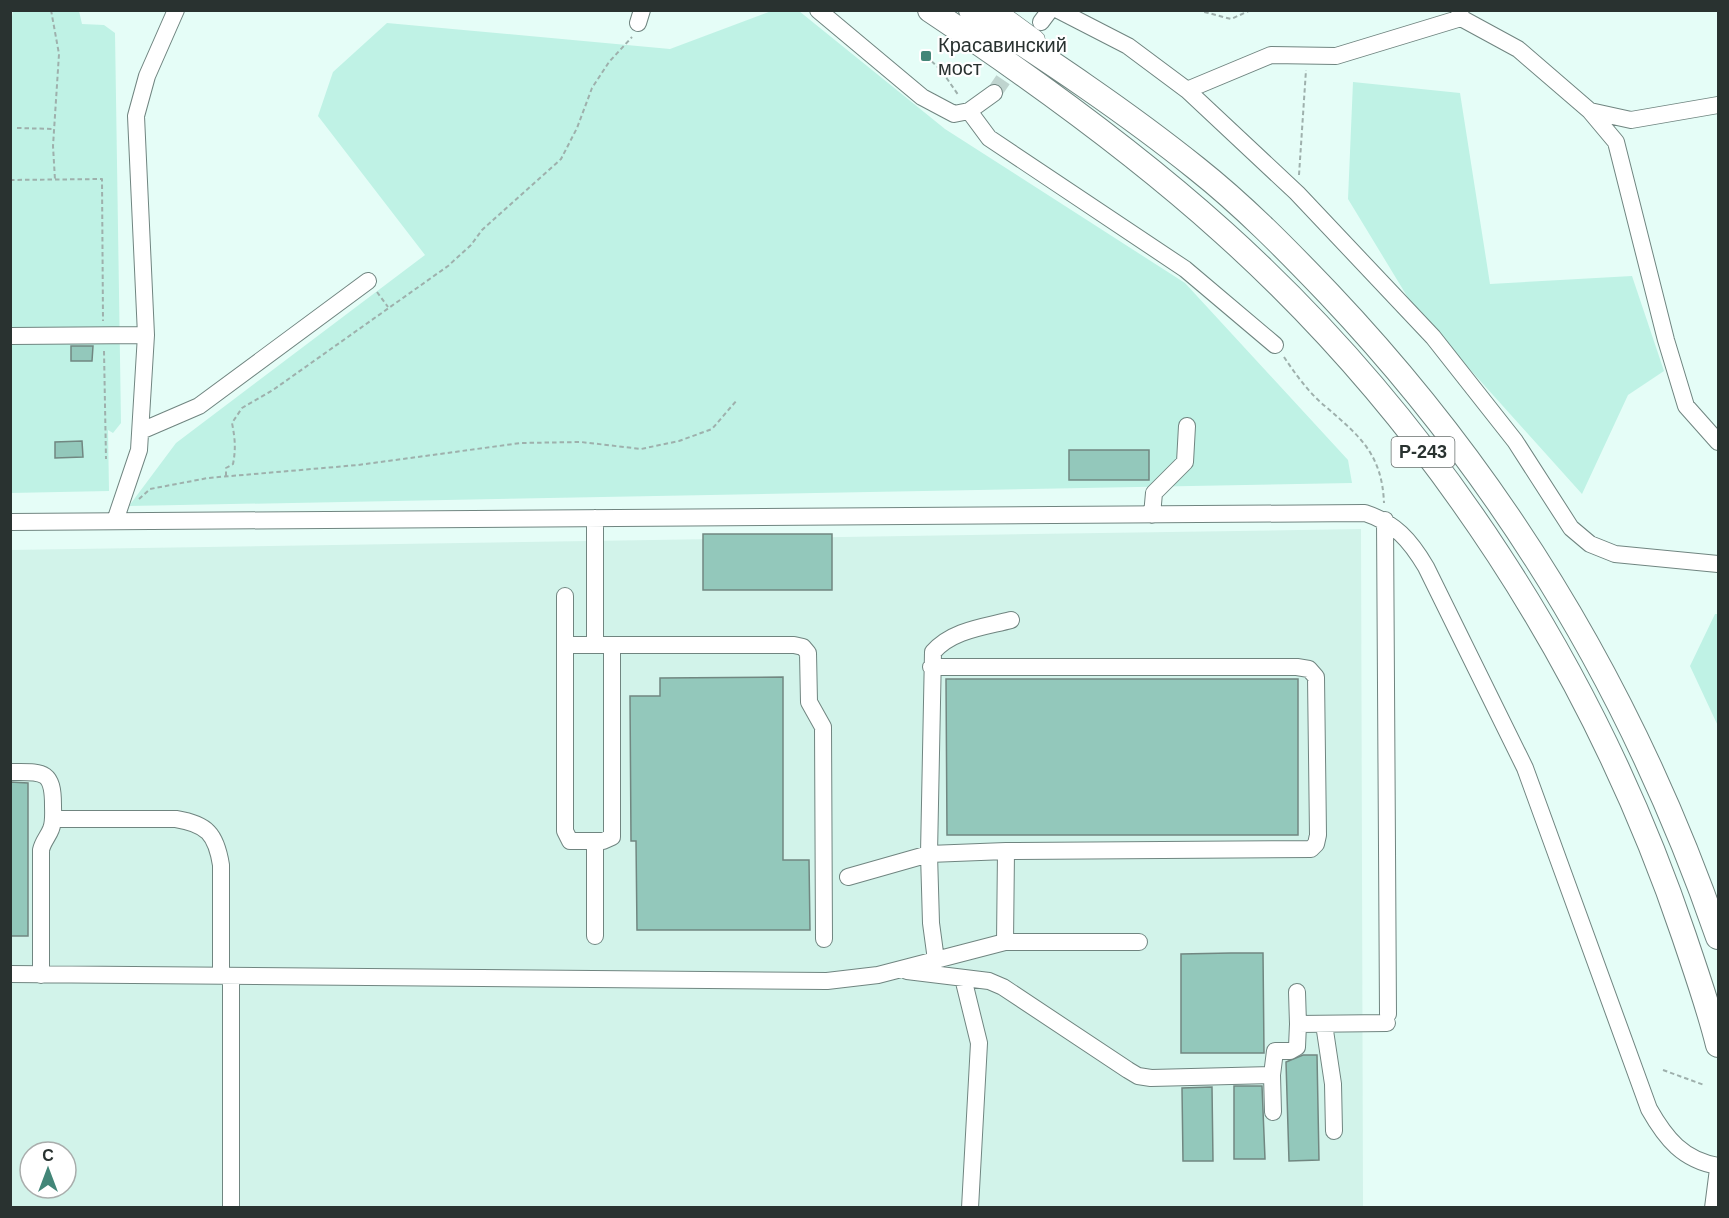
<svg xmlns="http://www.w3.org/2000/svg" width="1729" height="1218" font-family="Helvetica,sans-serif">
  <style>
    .built { fill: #d2f3ea; fill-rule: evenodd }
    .green { fill: #bff2e5 }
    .building { fill: #93c8bb; stroke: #718781; stroke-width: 1.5 }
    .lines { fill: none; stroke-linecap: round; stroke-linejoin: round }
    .minor-tunnel { stroke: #bfd4cf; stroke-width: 16; stroke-dasharray: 16 8; stroke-linecap: butt }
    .minor-casing { stroke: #708580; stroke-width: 18 }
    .major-casing { stroke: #708580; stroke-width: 21 }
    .highway-casing { stroke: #708580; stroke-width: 26 }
    .path { stroke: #9eb0ac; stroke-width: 2; stroke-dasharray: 4.5 3; stroke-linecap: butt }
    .minor { stroke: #fff; stroke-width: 16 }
    .major { stroke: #fff; stroke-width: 20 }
    .highway { stroke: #fff; stroke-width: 24 }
    .poi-dot { fill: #438678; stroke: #fff; stroke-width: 2 }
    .labels { text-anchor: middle; stroke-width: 4.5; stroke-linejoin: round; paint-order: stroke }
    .shield { fill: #fff; stroke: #69706e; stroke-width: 1.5 }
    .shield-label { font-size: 18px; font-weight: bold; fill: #293230 }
    .poi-label { font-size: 20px; fill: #293230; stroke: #fff; text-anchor: start }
  </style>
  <rect width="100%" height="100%" fill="#e5fdf7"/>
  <!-- built -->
  <path class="built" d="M1361,529L1363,1207H11L10,550ZM30,1152H66V1188H30Z"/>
  <!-- green -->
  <path class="green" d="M774,10L799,11L945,129L1185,283L1348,460L1352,483L129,506L176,443L425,255L318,116L333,72L387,23L670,49Z
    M13,11H79L82,24L104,25L115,33L121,423L113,433L108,430L109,491L10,493L11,23Z
    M1353,82L1460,93L1490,284L1632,276L1664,371L1628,395L1582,494L1413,306L1348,199Z
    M1715,614H1718V726L1690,666Z"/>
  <!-- building -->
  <path class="building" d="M71,346H93L92,361H71Z
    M82,441L83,457L55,458V442Z
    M1069,450H1149V480H1069Z
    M703,534H832V590H703Z
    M783,677V860H809L810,930H637L636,841H631L630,696H660V678Z
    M946,679H1298V835H947Z
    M10,782L28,783V936H10Z
    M1231,953H1263L1264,1053H1181V954Z
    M1303,1055H1317L1319,1160L1289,1161L1286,1062Z
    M1234,1086H1262L1265,1159H1234Z
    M1212,1087L1213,1161H1183L1182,1088Z"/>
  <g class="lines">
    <!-- minor-tunnel -->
    <path class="minor-tunnel" d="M994,93L1018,58"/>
    <defs>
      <path id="minor" d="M818,10L922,97L954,114L969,111L994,93
        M1058,10L1128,46L1187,90L1297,193L1433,337L1515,441L1571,528L1590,544L1615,554L1718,564
        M1459,10L1461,18L1518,49L1590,111L1616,142L1666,340L1686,406L1718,442
        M1041,22L1050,10
        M638,23L642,10
        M1187,90L1271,55L1336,56L1461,18L1460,10
        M969,111L989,138L1185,269L1275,345
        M1590,111L1631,120L1718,105
        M10,336L146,335
        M141,431L199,406L368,281
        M1152,515L1154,493L1185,462L1187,426
        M595,518V645H794L803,647L808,653L809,702L823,727L824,939
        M1385,520L1388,1014
        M115,521L139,450L146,335L136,116L147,76L176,10
        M10,522L1365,513C1395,523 1410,540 1426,567L1525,768L1649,1109C1666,1139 1683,1160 1718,1166
        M565,596V831L570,841H603L612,837V645
        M565,645H595
        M931,667H1297L1309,669L1316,677L1318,835L1316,844L1311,849L1006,851
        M10,772C42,772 53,769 53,805C53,812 54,822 51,829C48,837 43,841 41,850V975
        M53,819H176C207,824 216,834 221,865V976
        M595,841V936
        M848,877L929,854L1006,851L1005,942
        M936,960L931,923L929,854L933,652C952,630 984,627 1011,620
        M907,971L989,981L1003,987L1128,1070L1138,1076L1151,1078L1272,1075L1275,1051H1290L1297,1047L1298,1024L1387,1023
        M10,974L827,981L878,975L1005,942H1139
        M231,976V1208
        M963,978L979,1043L970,1208
        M1297,992L1298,1024
        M1324,1024L1333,1084L1334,1131
        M1272,1075L1273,1112
        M1713,1208L1718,1169"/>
      <path id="major" d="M994,10L1035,40"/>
      <path id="highway" d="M930,10C1032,78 1132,150 1223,232C1433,421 1594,669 1684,936C1696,972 1709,1008 1718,1045
        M971,10C1048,60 1125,111 1196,168C1244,206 1287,250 1329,294C1506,481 1634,694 1718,937"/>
    </defs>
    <!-- minor casing -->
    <use href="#minor" class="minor-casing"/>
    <!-- major casing -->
    <use href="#major" class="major-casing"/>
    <!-- highway casing -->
    <use href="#highway" class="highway-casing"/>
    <!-- path -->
    <path class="path" d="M51,10L59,54L53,146L55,180
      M1197,10L1231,19L1251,10
      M926,56L941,70L959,96
      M17,128L54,129
      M1299,175L1306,70
      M10,180L102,179L103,321
      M377,292L388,307
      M104,351L106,459
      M1284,357C1296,375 1309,393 1326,407C1361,437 1382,455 1384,503
      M226,476V468L233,464C236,449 235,438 232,423L242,408L273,390L448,266L471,245L482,230L561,159L577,128L592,88L609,62L632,37
      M139,499L150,489L208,478L358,465L521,443L581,442L641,449L679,441L712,429L737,400
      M1663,1070L1704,1085"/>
    <!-- minor -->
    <use href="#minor" class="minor"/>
    <!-- major -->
    <use href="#major" class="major"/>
    <!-- highway -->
    <use href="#highway" class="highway"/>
  </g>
  <!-- markers -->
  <rect class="poi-dot" x="920" y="50" width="12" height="12" rx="3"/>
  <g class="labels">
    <!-- shield labels -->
    <rect class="shield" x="1391.5" y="437" width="63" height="30" rx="4.5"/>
    <g class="shield-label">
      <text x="1423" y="458">Р-243</text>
    </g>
    <!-- poi labels -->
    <g class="poi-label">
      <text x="938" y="52">Красавинский<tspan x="938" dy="23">мост</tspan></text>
    </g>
  </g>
  <!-- border -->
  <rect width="1729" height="1218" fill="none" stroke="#293230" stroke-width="24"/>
  <!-- north arrow -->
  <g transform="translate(48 1170)"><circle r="28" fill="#ffffff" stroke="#a9adac" stroke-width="1.5"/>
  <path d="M0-4.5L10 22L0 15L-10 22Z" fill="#438678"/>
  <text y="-9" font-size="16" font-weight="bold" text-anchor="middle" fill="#293230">С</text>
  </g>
</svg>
